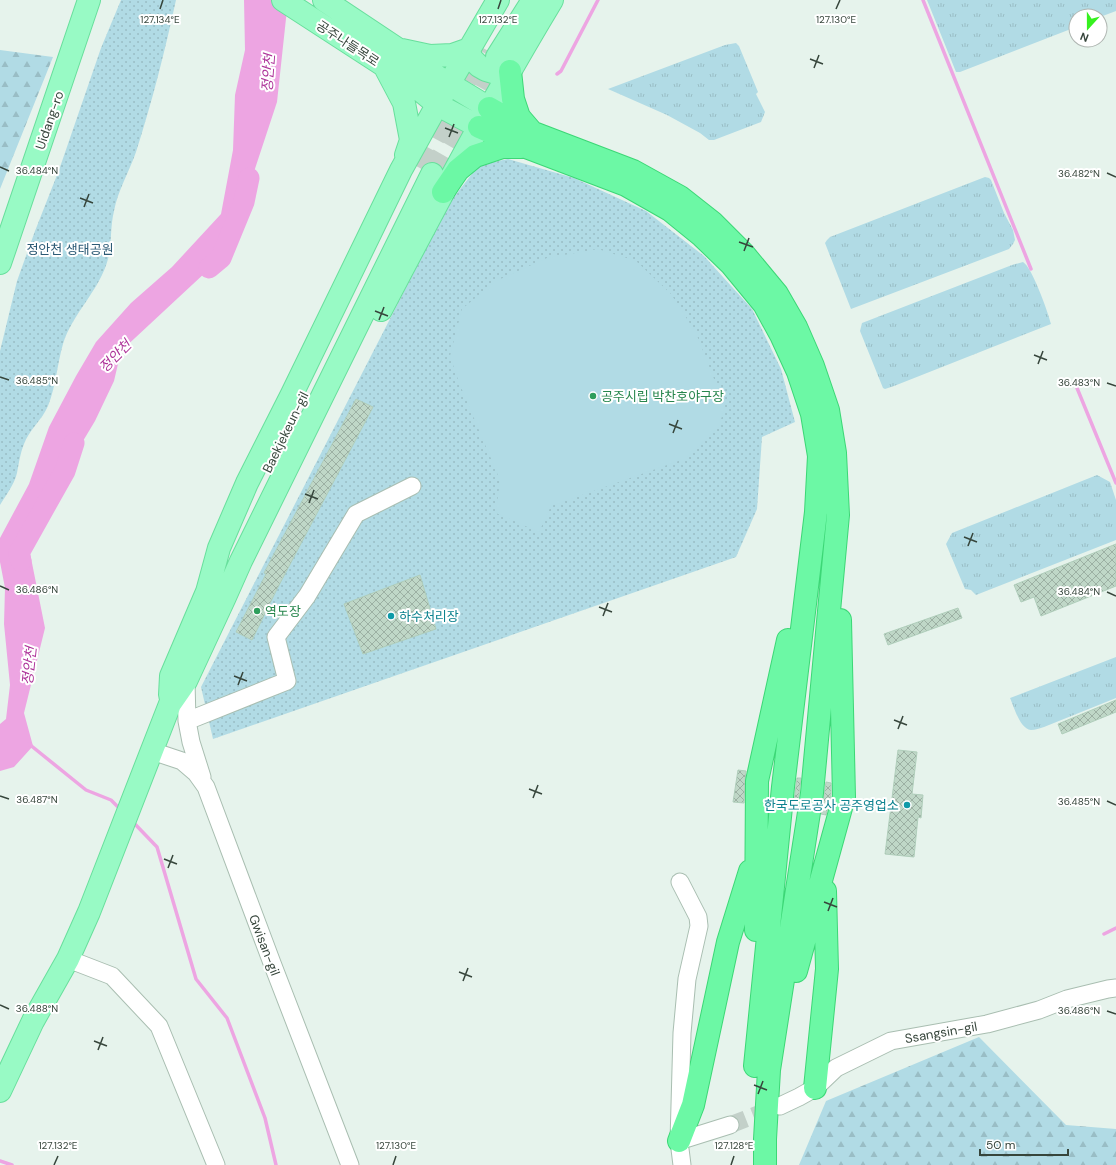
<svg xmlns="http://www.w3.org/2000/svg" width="1116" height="1165" font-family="'DM Sans','Noto Sans KR',sans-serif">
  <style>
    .grass { fill: url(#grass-tufts) }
    .forest { fill: url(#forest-firs) }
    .park { fill: url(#park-dots) }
    .garden { fill: #b1dbe5 }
    .water { fill: #eda5e2 }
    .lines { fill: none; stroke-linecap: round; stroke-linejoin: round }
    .stream { stroke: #eda5e2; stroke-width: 3.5 }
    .river { stroke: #eda5e2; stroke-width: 21 }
    .building { fill: url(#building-cross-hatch); stroke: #b0cebb }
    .minor-tunnel { stroke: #c3d0c9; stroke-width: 17; stroke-dasharray: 17 8; stroke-linecap: butt }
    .major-tunnel { stroke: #c3d0c9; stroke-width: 22; stroke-dasharray: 22 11; stroke-linecap: butt }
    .minor-casing { stroke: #a9beb1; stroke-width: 19 }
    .major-casing { stroke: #68df9c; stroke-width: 24 }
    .highway-casing { stroke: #3cd776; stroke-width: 24 }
    .minor { stroke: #fff; stroke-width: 17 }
    .major { stroke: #98fac5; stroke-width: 22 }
    .highway { stroke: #6cf8a5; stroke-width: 22 }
    .ticks { fill: none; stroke: #36453b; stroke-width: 1.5 }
    .leisure-dot { fill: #2e9e5b; stroke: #fff; stroke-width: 1.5 }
    .culture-dot { fill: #0f9aa8; stroke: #fff; stroke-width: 1.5 }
    .labels { text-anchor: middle; stroke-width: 4; stroke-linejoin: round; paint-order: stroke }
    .street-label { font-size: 13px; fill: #36453b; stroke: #fff }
    .park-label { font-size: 13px; fill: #2b5a75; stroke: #fff }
    .leisure-label { font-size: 13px; fill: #27864d; stroke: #fff; text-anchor: start }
    .culture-label { font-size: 13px; fill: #0d838f; stroke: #fff; text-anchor: start }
    .water-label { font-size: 14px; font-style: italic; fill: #ad3399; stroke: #fff }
    .ticks-label { font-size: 10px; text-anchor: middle; fill: #36453b; stroke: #fff; stroke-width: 4; stroke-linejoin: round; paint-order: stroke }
  </style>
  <defs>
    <pattern id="grass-tufts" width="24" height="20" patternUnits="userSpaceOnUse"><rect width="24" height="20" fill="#b1dbe5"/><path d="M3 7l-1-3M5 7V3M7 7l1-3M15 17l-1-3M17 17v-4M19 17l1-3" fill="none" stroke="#99bdc5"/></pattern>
    <pattern id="forest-firs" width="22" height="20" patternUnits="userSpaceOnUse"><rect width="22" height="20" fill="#b1dbe5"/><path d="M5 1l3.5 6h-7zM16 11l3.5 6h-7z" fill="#99bdc5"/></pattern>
    <pattern id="park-dots" width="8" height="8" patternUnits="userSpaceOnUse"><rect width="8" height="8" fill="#b1dbe5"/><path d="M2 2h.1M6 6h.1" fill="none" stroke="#99bdc5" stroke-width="1.8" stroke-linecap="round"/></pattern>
    <pattern id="building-cross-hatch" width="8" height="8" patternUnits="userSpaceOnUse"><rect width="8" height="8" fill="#bfd7c7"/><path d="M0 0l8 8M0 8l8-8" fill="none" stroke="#9cb0a3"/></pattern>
  </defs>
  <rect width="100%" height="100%" fill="#e6f3ec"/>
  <!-- grass -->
  <path class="grass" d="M927,0H1116V11L1100,17V16H1076V27L960,72H956Z
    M736,43L739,46L758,92L756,94L765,112L761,122L714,140H709L700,133L667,115L608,89L725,45Z
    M985,177L989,178L991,180L1004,213L1013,230L1015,240L1013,244L1009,249L851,309L825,243L827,240L830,237Z
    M1023,262C1032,267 1048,312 1051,324L894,386L885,389L883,388L860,331L862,323L1012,265Z
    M1097,475L1110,482L1116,500V540L976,595L971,590L965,589L946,544L952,533Z
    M1116,657V698L1044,727C1040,728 1035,730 1031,730C1020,729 1014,707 1010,698Z"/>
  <!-- forest -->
  <path class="forest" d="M0,50L53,57L0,189Z
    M979,1037L1066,1125L1116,1129V1165H799L826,1101Z"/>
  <!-- park -->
  <path class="park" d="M121,0H176C165,51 152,102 136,152C129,172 118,190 114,211C110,227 112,244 108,259C100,290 72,314 63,344C57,365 56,386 48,406C42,420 29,430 24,444C20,454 19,463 17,473C14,485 6,495 0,505V351L17,281L35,231L59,170L101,48Z
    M508,159L574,178L646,211L704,256L752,309L781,369L795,422L762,437L757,509L736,557L213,739L201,687L450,202L479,165Z"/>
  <!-- garden -->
  <path class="garden" d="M598,249L636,261L671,294L696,333L725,407L718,428L684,459L551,506L539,532L496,513L500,480L460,385L450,356L462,309L496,281L547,258Z"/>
  <!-- water -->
  <path class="water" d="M244,0H288L277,102L244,202L221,258L121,351L114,381L95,421L65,471L27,538L45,628L24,713L33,746L14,767L0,771V724L6,719L10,685L4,624L5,588L0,562V538L29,484L49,427L76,376L96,342L131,303L172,267L221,214L233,150L235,95L245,50Z"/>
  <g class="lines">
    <!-- stream -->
    <path class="stream" d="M923,0L1031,269
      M557,74L561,71L598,0
      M1077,388L1116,483
      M29,744L86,790L111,800L121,810
      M132,821L157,847L196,979L227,1018L265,1118L276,1165
      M1104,934L1116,928
      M0,1161L12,1165"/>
    <!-- river -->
    <path class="river" d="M209,268L221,258L244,202L249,178
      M21,561L19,553L65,471L74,443"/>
  </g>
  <!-- building -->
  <path class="building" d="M356,399L373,407L277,589L252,640L236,632L266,574L264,573Z
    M1116,544V586L1041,616L1034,597L1021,602L1014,585Z
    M420,575L436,629L363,654L344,604Z
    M958,608L962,618L888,645L884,634Z
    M1116,700V712L1062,734L1058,724Z
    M898,750L917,752L912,794L923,795L921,818L918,817L914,857L885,854Z
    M738,770L746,771L745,781L744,803L733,802Z
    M797,778H801L797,810H793Z
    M826,782L831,783V795L826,815L821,814Z"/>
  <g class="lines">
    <!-- minor-tunnel -->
    <path class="minor-tunnel" d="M730,1125L776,1107"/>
    <!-- major-tunnel -->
    <path class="major-tunnel" d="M418,167L483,48
      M432,174L461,124L497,57"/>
    <defs>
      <path id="minor" d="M186,681L187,721L191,742L202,777
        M187,721L287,681L276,637L307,596L356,514L412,486
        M152,751L182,761L196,773L206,787L272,963L350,1165
        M680,882L698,917L699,926L687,979L682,1033L679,1141L682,1165
        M68,959L112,976L159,1026L216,1165
        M780,1106L799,1097L815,1088L836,1068L891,1041L987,1024L1039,1010L1067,999L1108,989L1116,988
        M679,1141L730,1125"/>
      <path id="major" d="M283,0L414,85L438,105L479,127
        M324,0L399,50L423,68L489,108
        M402,50L430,56L452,55L469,49L471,58L479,66L486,70L496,73L510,71
        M497,57L533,0
        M385,67L404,103L411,140L406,155
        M0,263L89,0
        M381,310C436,205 491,101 552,0
        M207,592L219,548L247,483L292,394L401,170L442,96L498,0
        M170,695L171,676L212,580
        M0,1091L33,1021L68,959L89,912L170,704L186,681L225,597L241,561L432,174"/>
      <path id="highway" d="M510,71L513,99L519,117L531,131
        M489,108L531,132L633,171L680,197L713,223L743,253L777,294L796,327L813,366L828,410L835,453L838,515L812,793L769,1070L765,1139V1165
        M479,127L526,147L626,185L670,210L702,236L731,264L764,304L781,335L798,372L812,414L819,456L816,512L783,787L755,1066
        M443,192L458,170L475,156L502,147H521
        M756,930L757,781L788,640
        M796,971L844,797L840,620
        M815,1088L827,969L825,891
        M679,1141L693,1105L728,942L750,871"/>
    </defs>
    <!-- minor casing -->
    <use href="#minor" class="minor-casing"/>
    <!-- major casing -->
    <use href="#major" class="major-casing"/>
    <!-- highway casing -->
    <use href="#highway" class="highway-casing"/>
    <!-- minor -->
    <use href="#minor" class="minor"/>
    <!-- major -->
    <use href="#major" class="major"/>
    <!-- highway -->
    <use href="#highway" class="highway"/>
  </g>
  <!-- ticks -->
  <path class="ticks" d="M160,9L163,0M498,9L501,0M836,9L840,0M810,59L823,64M814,68L819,55M445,128L458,133M449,137L454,124M0,167L9,171M1107,173L1116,177M80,198L93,203M84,207L89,194M739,242L753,247M744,251L749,238M375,311L388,316M379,320L384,307M1034,355L1047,360M1038,364L1043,351M0,377L9,380M1107,383L1116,386M669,424L682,429M673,433L678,420M305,494L318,499M309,503L314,490M964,537L977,542M968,546L973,533M0,586L9,590M1107,592L1116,596M599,607L612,612M603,616L608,603M234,676L247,681M238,685L243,672M894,720L907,725M898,729L903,716M529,789L542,794M0,796L9,799M533,798L538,785M1107,801L1116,805M164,859L177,864M168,868L173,855M824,902L837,907M828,911L833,898M459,972L472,977M463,981L468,968M0,1005L9,1009M1107,1011L1116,1014M94,1041L107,1046M98,1050L103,1037M754,1085L767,1090M758,1094L763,1081M54,1165L58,1156M393,1165L396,1156M731,1165L734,1156"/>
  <!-- markers -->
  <g class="leisure-dot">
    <circle cx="593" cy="396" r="4"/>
    <circle cx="257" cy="611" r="4"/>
  </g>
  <g class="culture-dot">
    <circle cx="391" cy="616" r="4"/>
    <circle cx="907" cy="805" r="4"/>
  </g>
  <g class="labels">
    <!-- street labels -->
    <g class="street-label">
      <text transform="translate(348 43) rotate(33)" y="5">공주나들목로</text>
      <text transform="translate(49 120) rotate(-71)" y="5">Uidang-ro</text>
      <text transform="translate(285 432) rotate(-64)" y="5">Baekjekeun-gil</text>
      <text transform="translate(265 945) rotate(69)" y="5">Gwisan-gil</text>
      <text transform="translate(941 1032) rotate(-10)" y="5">Ssangsin-gil</text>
    </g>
    <!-- park labels -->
    <g class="park-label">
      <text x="70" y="254">정안천 생태공원</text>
    </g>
    <!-- leisure labels -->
    <g class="leisure-label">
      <text x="601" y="401">공주시립 박찬호야구장</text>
      <text x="265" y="616">역도장</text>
    </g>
    <!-- culture labels -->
    <g class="culture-label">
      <text x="399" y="621">하수처리장</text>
      <text x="899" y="810" text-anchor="end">한국도로공사 공주영업소</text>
    </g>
    <!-- water labels -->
    <g class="water-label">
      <text transform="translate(268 73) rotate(-86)" y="5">정안천</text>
      <text transform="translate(115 356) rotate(-45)" y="5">정안천</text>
      <text transform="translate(29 666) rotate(-84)" y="5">정안천</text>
    </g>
  </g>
  <g class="ticks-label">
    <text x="498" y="23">127.132°E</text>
    <text x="836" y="23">127.130°E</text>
    <text x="160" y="23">127.134°E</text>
    <text x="37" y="174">36.484°N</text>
    <text x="1079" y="177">36.482°N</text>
    <text x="37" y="384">36.485°N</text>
    <text x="1079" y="386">36.483°N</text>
    <text x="37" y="593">36.486°N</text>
    <text x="1079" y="595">36.484°N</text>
    <text x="37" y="803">36.487°N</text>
    <text x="1079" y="805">36.485°N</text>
    <text x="37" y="1012">36.488°N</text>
    <text x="1079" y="1014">36.486°N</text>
    <text x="58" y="1149">127.132°E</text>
    <text x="396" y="1149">127.130°E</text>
    <text x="734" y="1149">127.128°E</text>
  </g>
  <!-- north arrow -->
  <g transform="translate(1088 28) rotate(201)"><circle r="19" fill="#ffffff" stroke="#afb5b1"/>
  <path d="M0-3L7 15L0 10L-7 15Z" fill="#36f11f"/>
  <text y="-6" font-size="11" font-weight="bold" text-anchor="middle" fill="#36453b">N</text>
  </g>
  <!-- scale -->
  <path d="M980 1149v6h88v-6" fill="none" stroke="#36453b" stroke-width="2"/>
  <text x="986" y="1149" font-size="12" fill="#36453b" stroke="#ffffff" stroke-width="3" paint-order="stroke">50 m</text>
</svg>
